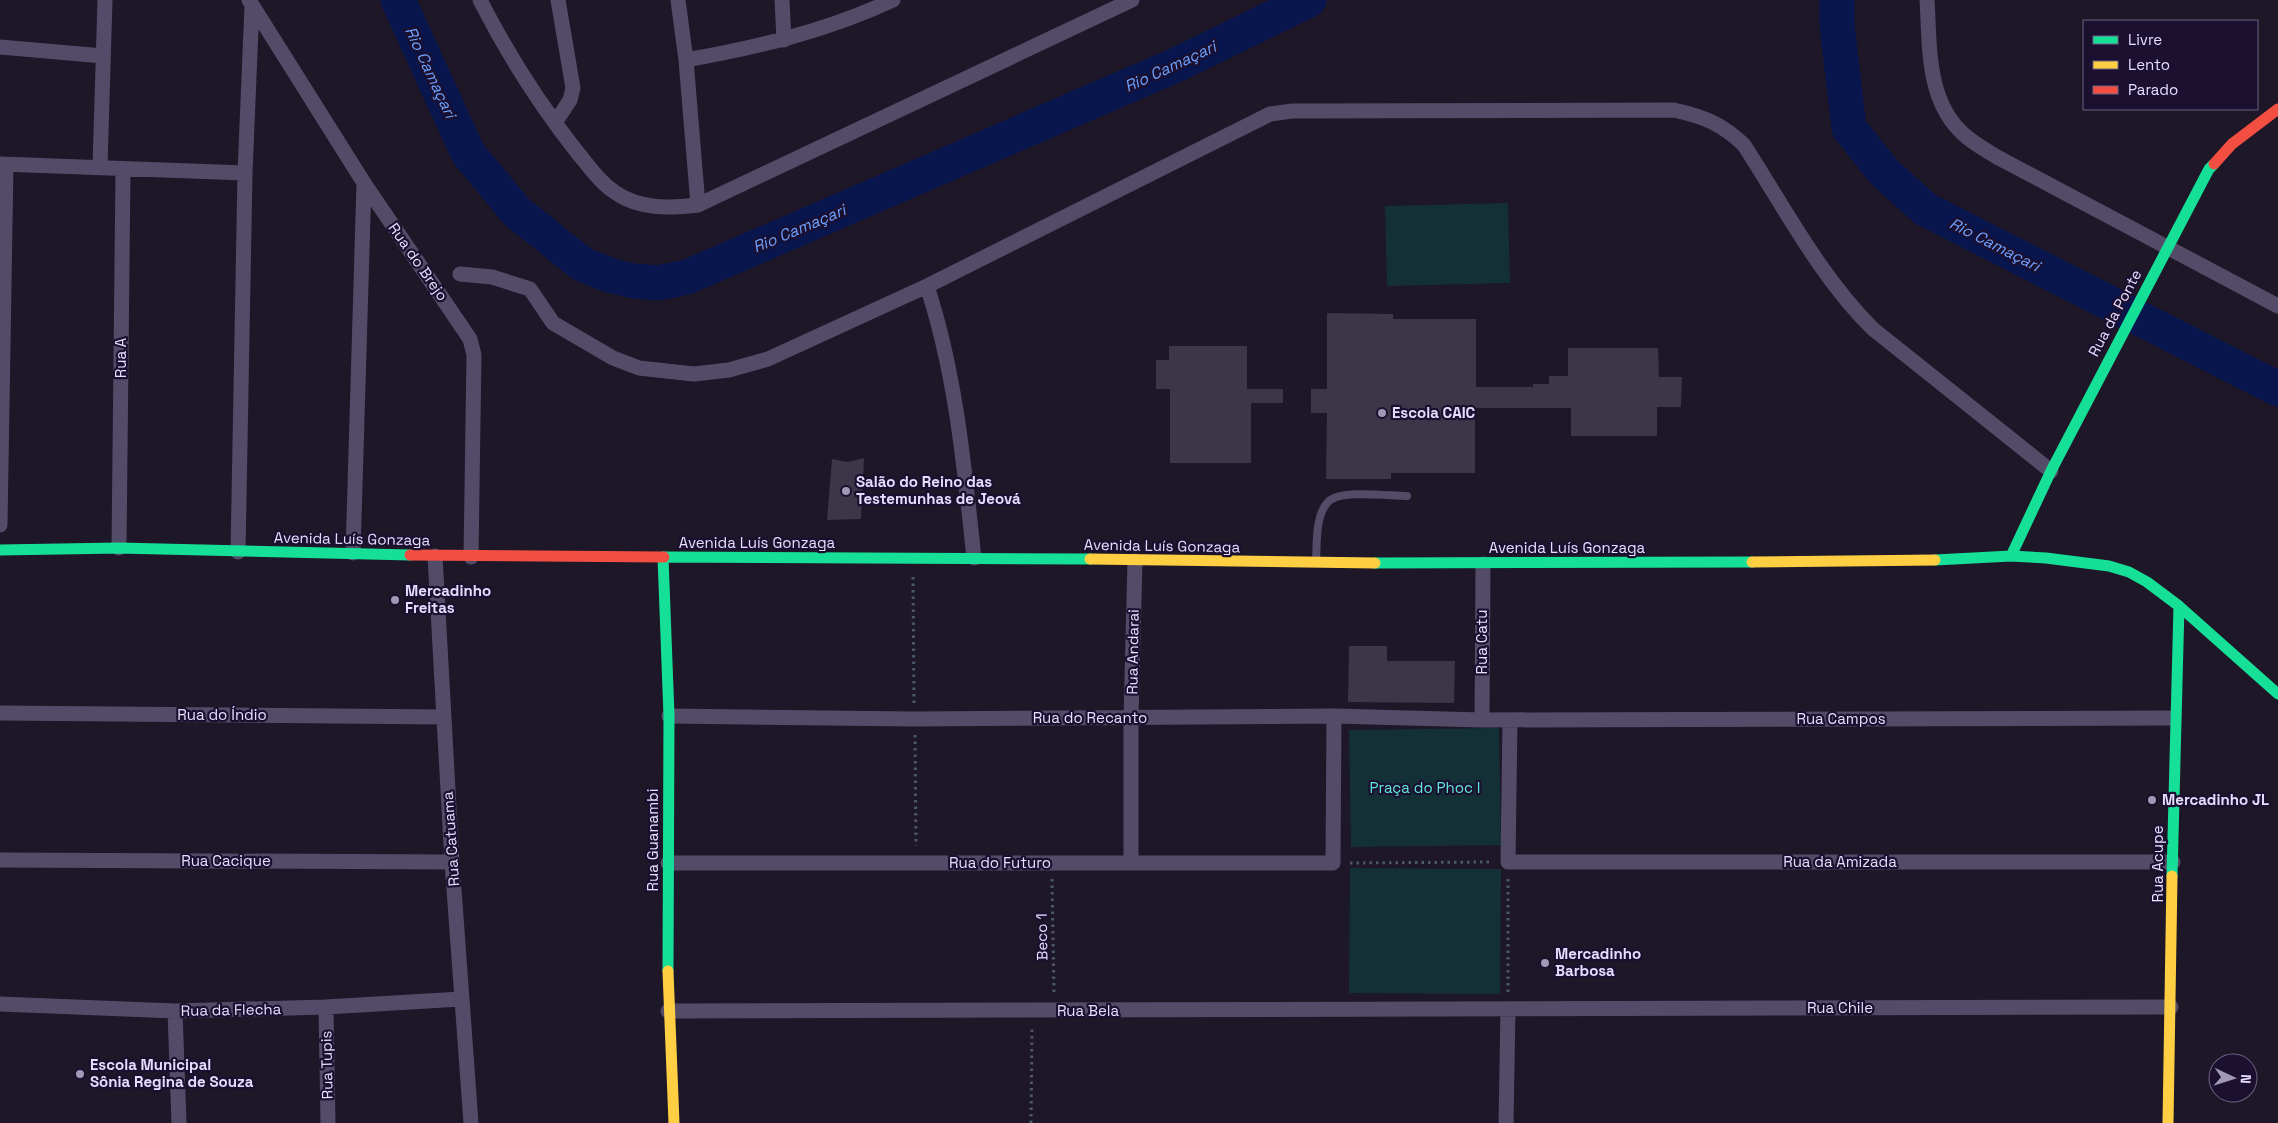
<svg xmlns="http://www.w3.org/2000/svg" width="2278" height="1123" font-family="'Space Grotesk',sans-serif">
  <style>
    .green { fill: #143037 }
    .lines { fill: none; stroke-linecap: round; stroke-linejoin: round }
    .river { stroke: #09154d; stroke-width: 35 }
    .building { fill: #3d3649 }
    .path { stroke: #4d586b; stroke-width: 3; stroke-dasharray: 2.5 4; stroke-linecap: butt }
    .lane { stroke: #534c69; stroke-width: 8 }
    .street { stroke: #534c69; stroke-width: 15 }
    .fast { stroke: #16e098; stroke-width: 11 }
    .slow { stroke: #ffcf43; stroke-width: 11 }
    .jam { stroke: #f24e42; stroke-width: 11 }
    .poi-dot { fill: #a098b4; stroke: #1b102f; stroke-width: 2 }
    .labels { text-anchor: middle; stroke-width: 4.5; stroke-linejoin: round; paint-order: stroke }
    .street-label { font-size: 15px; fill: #e7deff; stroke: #1b102f }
    .poi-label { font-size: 15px; font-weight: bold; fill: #e7deff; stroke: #1b102f; text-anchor: start }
    .park-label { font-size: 15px; fill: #60e9df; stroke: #1b102f }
    .water-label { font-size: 16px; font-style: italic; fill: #6ca1ff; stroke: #1b102f }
  </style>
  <rect width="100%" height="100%" fill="#1d1728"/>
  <!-- green -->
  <path class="green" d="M1508,203L1510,283L1387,286L1385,206Z
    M1499,728L1501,845L1351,847L1349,730Z
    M1350,868L1501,869L1500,994L1349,993Z"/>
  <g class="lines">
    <!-- river -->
    <path class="river" d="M398,0L468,153L517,212L582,264L609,275L634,281L658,283L687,277L1176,65L1309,0
      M1837,0V26L1849,128L1884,172L1925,209L2278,389"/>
  </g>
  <!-- building -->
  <path class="building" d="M1327,313L1393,314V319H1476V387H1533V384H1549V376H1568V348H1658L1659,377H1682L1681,407H1657V436H1571V408H1475V473H1391V479H1326L1327,413H1311V389H1327Z
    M1169,346H1247V389H1283V403H1251V463H1170V389H1156V360H1169Z
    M864,458L861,519L827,520L832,459L848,462Z
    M1349,646H1387V661H1455L1454,703L1348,702Z"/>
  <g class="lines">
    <!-- path -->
    <path class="path" d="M913,577L914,704
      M915,735L916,846
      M1350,863L1491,862
      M1052,879L1054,993
      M1508,879V993
      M1031,1123L1032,1027"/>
    <!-- lane -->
    <path class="lane" d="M1316,562C1317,545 1315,515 1328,502C1340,489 1389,496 1407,496"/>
    <!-- street -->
    <path class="street" d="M249,0L364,183L470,339L474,355L471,557
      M480,0C507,53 540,105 577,152C589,166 600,183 616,193C641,210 671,208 698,205L1132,0
      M678,0L686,60L698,205
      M782,0L784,40
      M1927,0C1930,48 1926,105 1968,138C1977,145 1987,151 1997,157L2278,306
      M0,47L103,56
      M686,60C758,47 827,31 893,0
      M555,123L570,100L573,88L558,0
      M0,164L245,173
      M100,167L105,0
      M460,274L492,277L530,289L553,323L613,358L639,368L694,374L729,370L768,359L927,286L1270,114L1292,111L1674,110C1705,117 1722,124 1744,145C1784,207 1821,278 1873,329L2051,471
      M927,286C956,375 964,465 974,558
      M0,525L6,165
      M119,548L123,169
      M238,552L245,173L252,5
      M353,553L364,183
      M435,556L452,862L471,1123
      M0,713L444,717
      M669,716L914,719L1334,716L1482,720L2173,718
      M1482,720L1483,564
      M1510,720L1508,862H2173
      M0,860L452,862
      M1131,862V718L1135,561
      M668,863H1333L1334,716
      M0,1004L175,1011L326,1007L461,999
      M326,1007L328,1123
      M175,1011L179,1123
      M668,1011L2171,1007
      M1506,1123L1508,1009"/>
    <!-- fast -->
    <path class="fast" d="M0,550L119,548L410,555
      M2011,556L2051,471L2209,169L2214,164
      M663,557L669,716L668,971
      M664,557L1090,559
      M1935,560L2011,556L2046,558L2109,566L2129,572L2147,582L2179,606L2278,694
      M1375,563L1752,562
      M2172,876L2179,606"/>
    <!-- slow -->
    <path class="slow" d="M1090,559L1375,563
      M1752,562L1935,560
      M668,971L674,1123
      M2168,1123L2172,876"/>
    <!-- jam -->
    <path class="jam" d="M2214,164L2232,144L2278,109
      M410,555L664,557"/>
  </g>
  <!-- markers -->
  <g class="poi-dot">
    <circle cx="1382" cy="413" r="5"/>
    <circle cx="846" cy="491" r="5"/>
    <circle cx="395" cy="600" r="5"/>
    <circle cx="2152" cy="800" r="5"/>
    <circle cx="1545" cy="963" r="5"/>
    <circle cx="80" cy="1074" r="5"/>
  </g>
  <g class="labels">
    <!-- street labels -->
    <g class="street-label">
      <text transform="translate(418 262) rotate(55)" y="5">Rua do Brejo</text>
      <text transform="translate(2115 313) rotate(-62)" y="5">Rua da Ponte</text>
      <text transform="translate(121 358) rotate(-90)" y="5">Rua A</text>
      <text transform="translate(352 539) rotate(1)" y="5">Avenida Luís Gonzaga</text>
      <text x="757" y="548">Avenida Luís Gonzaga</text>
      <text transform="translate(1162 546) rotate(1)" y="5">Avenida Luís Gonzaga</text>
      <text x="1567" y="553">Avenida Luís Gonzaga</text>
      <text transform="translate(1482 642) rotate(-90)" y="5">Rua Catu</text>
      <text transform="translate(1133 652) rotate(-89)" y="5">Rua Andarai</text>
      <text x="222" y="720">Rua do Índio</text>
      <text x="1090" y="723">Rua do Recanto</text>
      <text x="1841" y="724">Rua Campos</text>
      <text transform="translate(451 839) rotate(-94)" y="5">Rua Catuama</text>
      <text transform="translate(653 840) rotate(-90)" y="5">Rua Guanambi</text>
      <text x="226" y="866">Rua Cacique</text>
      <text x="1840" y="867">Rua da Amizada</text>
      <text x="1000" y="868">Rua do Futuro</text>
      <text transform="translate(2158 864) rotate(-90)" y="5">Rua Acupe</text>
      <text transform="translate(1042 937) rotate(-91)" y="5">Beco 1</text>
      <text x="1840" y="1013">Rua Chile</text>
      <text transform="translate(231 1010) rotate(-1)" y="5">Rua da Flecha</text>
      <text x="1088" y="1016">Rua Bela</text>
      <text transform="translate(327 1065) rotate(-91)" y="5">Rua Tupis</text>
    </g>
    <!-- poi labels -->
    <g class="poi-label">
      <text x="1392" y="418">Escola CAIC</text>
      <text x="856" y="487">Salão do Reino das<tspan x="856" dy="17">Testemunhas de Jeová</tspan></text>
      <text x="405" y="596">Mercadinho<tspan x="405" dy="17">Freitas</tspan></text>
      <text x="2162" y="805">Mercadinho JL</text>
      <text x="1555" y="959">Mercadinho<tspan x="1555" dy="17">Barbosa</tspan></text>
      <text x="90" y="1070">Escola Municipal<tspan x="90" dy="17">Sônia Regina de Souza</tspan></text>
    </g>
    <!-- park labels -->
    <g class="park-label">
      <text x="1425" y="793">Praça do Phoc I</text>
    </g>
    <!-- water labels -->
    <g class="water-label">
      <text transform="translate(1170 66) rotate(-25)" y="6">Rio Camaçari</text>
      <text transform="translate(431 72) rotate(65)" y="6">Rio Camaçari</text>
      <text transform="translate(799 228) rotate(-23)" y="6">Rio Camaçari</text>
      <text transform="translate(1995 244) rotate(27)" y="6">Rio Camaçari</text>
    </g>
  </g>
  <!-- legend -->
  <rect x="2083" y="20" width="175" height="90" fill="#1b102f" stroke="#6d6282"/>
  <rect x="2093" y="36" width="25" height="8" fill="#16e098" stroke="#6d6282"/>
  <text x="2128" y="45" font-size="15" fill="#e7deff">Livre</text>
  <rect x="2093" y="61" width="25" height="8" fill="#ffcf43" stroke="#6d6282"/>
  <text x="2128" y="70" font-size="15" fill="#e7deff">Lento</text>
  <rect x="2093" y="86" width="25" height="8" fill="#f24e42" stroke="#6d6282"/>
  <text x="2128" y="95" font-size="15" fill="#e7deff">Parado</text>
  <!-- north arrow -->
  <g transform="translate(2233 1078) rotate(94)"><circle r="24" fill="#1b102f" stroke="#6d6282"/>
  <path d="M0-4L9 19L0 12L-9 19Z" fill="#a098b4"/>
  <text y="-8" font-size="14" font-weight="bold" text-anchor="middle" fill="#e7deff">N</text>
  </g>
</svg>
